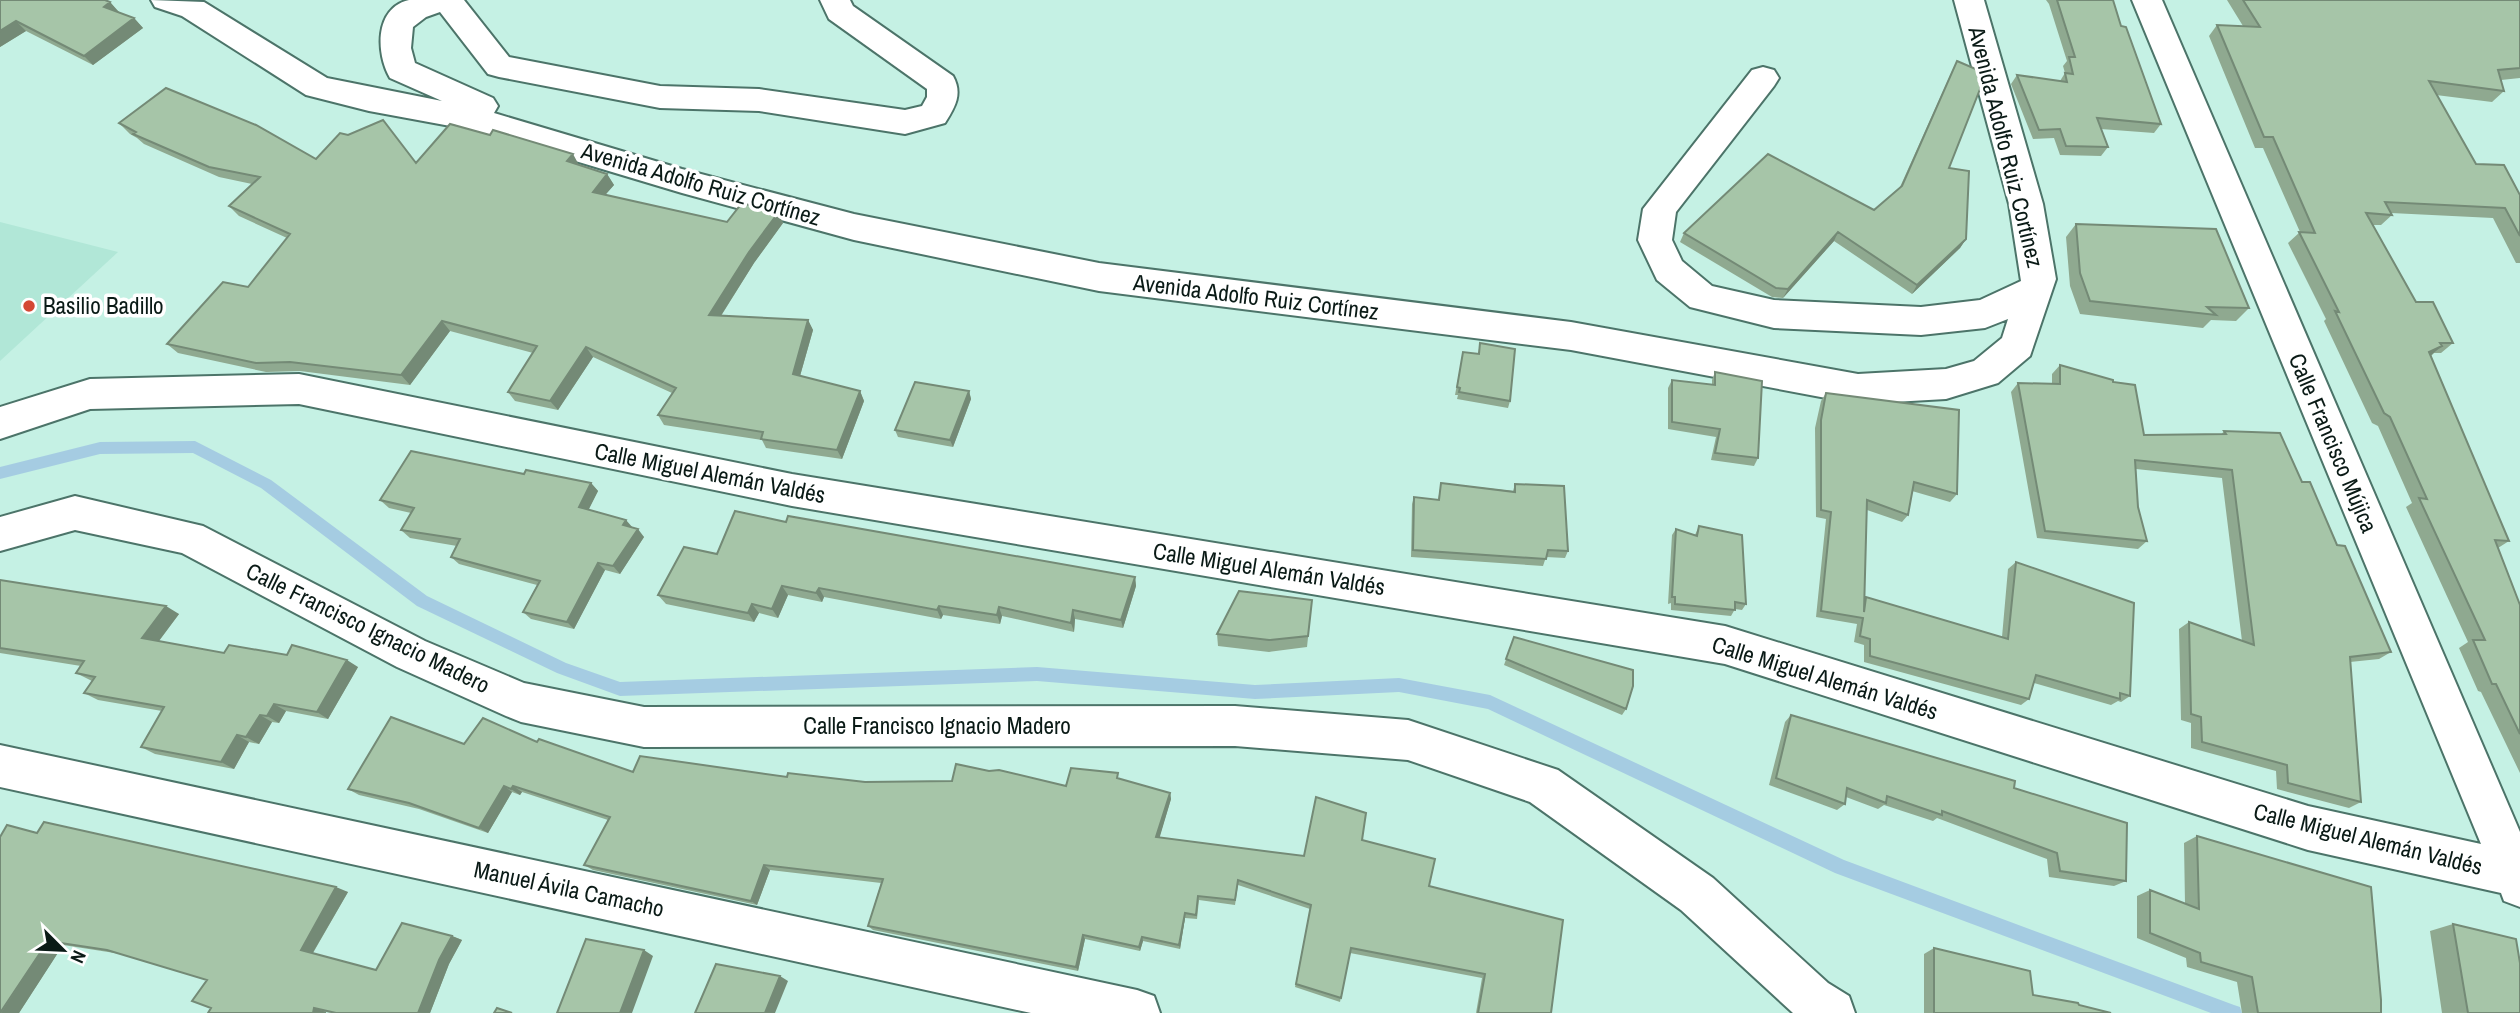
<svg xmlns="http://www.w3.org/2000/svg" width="2520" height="1013" font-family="'Archivo Narrow',sans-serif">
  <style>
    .built { fill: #b1e7d7 }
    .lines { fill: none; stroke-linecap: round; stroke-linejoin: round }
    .stream { fill: #a5cce2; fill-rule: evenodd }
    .minor-casing { stroke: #4c7469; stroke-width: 4 }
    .major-casing { stroke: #4c7469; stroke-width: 4 }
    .minor { fill: #fff; fill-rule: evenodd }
    .major { fill: #fff; fill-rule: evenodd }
    .wall { fill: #8fa990 }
    .shaded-wall { fill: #748a76 }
    .building { fill: #a6c5a8; stroke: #748a76; stroke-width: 2 }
    .poi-dot { fill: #d44834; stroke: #fff; stroke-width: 2.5 }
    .labels { text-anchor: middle; stroke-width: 7; stroke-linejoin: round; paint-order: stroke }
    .street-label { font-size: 23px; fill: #0a1a16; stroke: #fff }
    .poi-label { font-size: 23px; fill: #0a1a16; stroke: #fff; text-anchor: start }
  </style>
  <rect width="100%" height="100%" fill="#c5f1e4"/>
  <!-- built -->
  <path class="built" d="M0,222L118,252L0,361Z"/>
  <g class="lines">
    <!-- stream -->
    <path class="stream" d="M195,441L271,480L427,596L566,663L620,682L1037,667L1255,685L1399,678L1490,695L1844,860L2234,1005L2240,1007L2242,1013H2211L1835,873L1488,709L1399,692L1255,699L1037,681L620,696L557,673L417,606L261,488L193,453L100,454L0,479V467L100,442Z"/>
    <defs>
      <path id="minor" d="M151,0L204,2L327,78L442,101L390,78C376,54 374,8 409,0C425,0 447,0 464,0L509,57L660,86L759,89L905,110L922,106L927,97V89L829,19L820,0H850L853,6L953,76C963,94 955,107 945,123L905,134L759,111L660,108L499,77L488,74L440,12L426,17L413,27L411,48L415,63L493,98L498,106L494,113L682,169L854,214L1099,263L1571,322L1858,374L1946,369L1974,361L2002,338L2008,319L1985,328L1921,335L1774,328L1690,307L1657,280L1638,240L1643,209L1752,70L1763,67L1774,70L1779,78L1774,86L1676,212L1672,240L1682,261L1712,286L1774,300L1921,307L1980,300L2021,281L2009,204L1954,0H1984L2043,204L2056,279L2030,356L1998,383L1946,399L1858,404L1571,350L1099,291L854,240L682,193L472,130L369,111L306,95L182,16L155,7Z
        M2132,0H2162L2520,832V907L2504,901L2501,893L2308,850L1725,664L792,506L299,404L90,409L0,439V407L90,379L299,374L792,474L1725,626L2308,806L2481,844Z
        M0,745L1137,990L1154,996L1160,1013H1031L0,787Z"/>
      <path id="major" d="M75,496L203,526L425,641L524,683L644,707L1235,706L1408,720L1558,770L1713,878L1828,983L1849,996L1855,1013H1793L1681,910L1530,802L1408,760L1235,746L644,747L521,722L506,716L397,667L182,553L75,530L0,551V517Z"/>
    </defs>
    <!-- minor casing -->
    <use href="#minor" class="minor-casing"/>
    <!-- major casing -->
    <use href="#major" class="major-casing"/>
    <!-- minor -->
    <use href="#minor" class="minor"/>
    <!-- major -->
    <use href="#major" class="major"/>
  </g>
  <!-- wall -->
  <path class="wall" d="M0,0L108,1L110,2L118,12L134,18L143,28L93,65L26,31L0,47Z
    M2046,0H2113L2121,26L2161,124L2154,133L2101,129L2108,147L2101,156L2060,155L2054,138L2033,139L2011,84L2017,75L2060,81L2065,73L2063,66L2067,61L2049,4Z
    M2227,0H2520V78L2501,80L2504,91L2492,102L2436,95L2476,164L2520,195V263H2516L2493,218L2391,213L2392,215L2381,225H2373L2416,302L2453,343L2441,353H2434L2431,356L2509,541L2498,548L2520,605V773L2481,692L2478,691L2459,648L2468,642L2406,507L2412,503L2378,426L2372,423L2324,321L2326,319L2288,243L2300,232L2263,148H2255L2209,36L2217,25L2243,26Z
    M1957,61L1949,168L1966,239L1960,248L1912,294L1834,241L1783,298L1772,297L1680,242L1684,233L1874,210L1900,187L1952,71Z
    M119,123L316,159L416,163L579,165L607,174L614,185L605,195L727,222L778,213L783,223L754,263L721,316L808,320L813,330L800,376L860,391L864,401L842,459L766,448L762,440L664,425L658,415L672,393L593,357L558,410L515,401L508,392L533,353L450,331L410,385L300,371L266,372L178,353L167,344L248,287L287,238L239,216L229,206L252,184L219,177L144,144L137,138L130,134Z
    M2076,224L2249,308L2236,321L2211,320L2203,328L2080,314L2070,286L2066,237Z
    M1480,343L1510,401L1508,408L1457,399L1458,395H1455L1463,352L1478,354Z
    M2060,365L2113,382L2144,435H2221L2224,431L2302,482L2337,545L2391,652L2379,659L2350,662L2361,802L2349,808L2277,789L2276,771L2191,748V723L2181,720L2179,629L2189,622L2242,641L2222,478L2136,469L2138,507L2147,541L2138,549L2037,538L2011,392L2018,383L2052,384V374Z
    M1715,372L1758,458L1754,466L1711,460L1716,437L1668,429V388L1672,380L1712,385V380Z
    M969,391L971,399L953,447L898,437L895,430Z
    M1826,393L1957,494L1950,502L1912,491L1908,515L1902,522L1867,510L1864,599L1866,597L2002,637L2008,569L2016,562L2130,696L2121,702L2118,701L2111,705L2034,683L2029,699L2021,705L1864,662V645L1854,642L1857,624L1816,617L1826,519L1816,517L1815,428L1821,401Z
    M524,474L591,483L598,491L588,510L632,528L644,537L620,574L605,570L574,629L531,619L523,612L537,585L459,564L451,557L457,546L410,538L401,530L411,513L389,508L380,500Z
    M1441,483L1513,491L1515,484L1568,551L1565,558L1546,557L1543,566L1411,557L1412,504L1414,497L1438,500Z
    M786,522L1135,577L1136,586L1123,628L1075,619L1074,632L1002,616L1000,624L943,615L941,619L824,597L822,602L788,595L778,618L759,613L754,622L666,604L658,595L717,554Z
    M1699,526L1746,604L1742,610L1735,609L1731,616L1671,610V603L1668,604L1672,535L1676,529L1695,535Z
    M0,580L179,614L159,641L224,653L358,667L328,719L286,711L279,723L272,722L259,744L249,742L234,769L155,754L141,747L162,711L98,700L84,693L92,681L76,673L81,666L0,653Z
    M1312,600L1307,647L1269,652L1218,646L1217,634Z
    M1514,637L1626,709L1622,715L1504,665Z
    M1791,715L2014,788L2126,881L2114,886L2049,877L2047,859L1937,818L1933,821L1884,805L1878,809L1846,797L1845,804L1837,810L1769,785L1785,722Z
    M537,742L633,772L787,777L865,782L952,781L989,771L1066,786L1119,779L1170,793L1171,799L1159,838L1304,856L1362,840L1429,886L1551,1013H1476L1482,978L1350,953L1340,1002L1295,987L1310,909L1238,885L1235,905L1199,900L1197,919L1185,918L1180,949L1143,941L1140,951L1085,939L1078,971L873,930L868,926L881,883L770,870L757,905L593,870L584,865L608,820L522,792L520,795L512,792L488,833L419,809L359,795L348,789L464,744Z
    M37,833L348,892L313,953L376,970L452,936L462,940L449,964L430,1013H332L326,1012V1013H208L211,1008L207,980L121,954L63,945L19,1013H0Z
    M2197,836L2381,1013H2242L2237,982L2187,967L2186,958L2137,938V896L2150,890L2185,904L2184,843Z
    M2453,924L2520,1013H2442L2430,931Z
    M1934,948L2033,995L2111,1013H1924V954Z"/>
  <!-- shaded-wall -->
  <path class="shaded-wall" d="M110,2L119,12L112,17L104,7Z
    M134,18L143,28L93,65L84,56Z
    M16,21L26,31L0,47V31Z
    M573,154L579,165L567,161Z
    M607,174L614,185L599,202L593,192Z
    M778,213L783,223L754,263L715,325L709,315L749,252Z
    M1838,232L1834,241L1783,298L1788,289Z
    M1966,239L1960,248L1912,294L1917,285Z
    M808,320L813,330L798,383L793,374Z
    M442,321L450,331L410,385L401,375Z
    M2442,346L2430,356L2429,352Z
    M586,347L593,357L558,410L550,401Z
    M860,391L864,401L842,459L837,450Z
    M969,391L971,399L953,447L950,440Z
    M591,483L598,491L586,515L579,507Z
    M626,520L633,528L623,525Z
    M638,529L644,537L620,574L613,566Z
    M598,563L605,570L574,629L567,622Z
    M1135,577L1136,586L1123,628L1121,620Z
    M782,586L788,595L778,618L772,609Z
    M819,588L824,597L822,602L816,593Z
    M752,604L759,613L754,622L748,613Z
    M166,606L179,614L155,646L142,638Z
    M939,606L943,615L941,619L937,610Z
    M999,607L1002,616L1000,624L997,615Z
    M1073,610L1075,619L1074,632L1071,623Z
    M347,660L358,667L328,719L317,712Z
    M274,704L286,711L279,723L267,716Z
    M260,715L272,722L259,744L246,737Z
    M237,735L249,742L234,769L221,762Z
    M504,786L512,792L488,833L479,828Z
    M513,786L522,792L520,795L511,789Z
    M1170,793L1171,799L1158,843L1156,837Z
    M764,865L770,870L757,905L751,901Z
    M336,887L348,892L312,954L301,950Z
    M1185,913V918L1180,949L1179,945Z
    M1083,935L1085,939L1078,971L1076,967Z
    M452,936L462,940L449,964L430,1013H418L439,960Z
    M1142,937L1143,941L1140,951L1139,947Z
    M48,941L63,945L19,1013H1Z
    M644,950L653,956L632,1013H620Z
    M780,976L788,981L775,1013H765Z
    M314,1008L326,1012V1013H313Z"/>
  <!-- building -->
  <path class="building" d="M0,0H105L110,2L104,7L134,18L84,56L16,21L0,31Z
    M2057,0H2113L2121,26L2126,27L2161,124L2097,118L2108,147L2066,146L2060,129L2039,130L2017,75L2067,82L2065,73L2073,74L2069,57H2075Z
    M2243,0H2520V68L2498,70L2504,91L2429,81L2476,164L2504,165L2520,195V236L2505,208L2385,202L2392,215L2366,213L2416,302H2433L2453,343H2440L2442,346L2429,352L2509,541L2495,540L2520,605V734L2496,684H2492L2473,640H2485L2419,498L2427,499L2390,417L2384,413L2335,311L2339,312L2299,232L2315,233L2273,137H2264L2217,25L2260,27Z
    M1957,61L1978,70L1982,84L1949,168L1969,171L1966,239L1917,285L1838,232L1788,289L1776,288L1684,233L1768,154L1874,210L1902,186Z
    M166,88L256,125L316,159L340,133L348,135L383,120L416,163L450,124L490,135L493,130L573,154L567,161L607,174L593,192L727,222L742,203L778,213L749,252L709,315L808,320L793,374L860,391L837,450L761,439L763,432L658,415L676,388L586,347L550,401L508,392L537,346L442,321L401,375L290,362L256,363L167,344L223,282L248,287L290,234L229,206L260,177L209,167L133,134L136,132L119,123Z
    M2076,224L2216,229L2249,308L2207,307L2216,315L2090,301L2080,273Z
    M1480,343L1515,349L1510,401L1459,392L1460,388L1457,387L1463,352L1479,354Z
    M2060,365L2113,380V382L2135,385L2144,435L2226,434L2224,431L2280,433L2302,482H2310L2337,545L2345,546L2391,652L2350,657L2361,802L2288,783L2287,765L2202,742L2201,717L2191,714L2189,622L2254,645L2232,470L2135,460L2138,507L2147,541L2045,531L2018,383L2060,384Z
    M1715,372L1762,381L1758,458L1715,453L1720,429L1672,422V380L1715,385Z
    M915,382L969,391L950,440L895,430Z
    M1826,393L1959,410L1957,494L1914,482L1908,515L1867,500L1864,612L1866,597L2008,639L2016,562L2134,603L2130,696L2120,693V699L2036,675L2029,699L1870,656V639L1860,636L1863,618L1821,611L1831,512L1821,510V420Z
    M411,451L524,474L526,470L591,483L579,507L626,520L623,525L638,529L613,566L598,563L567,622L523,612L540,581L451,557L460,539L401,530L414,508L380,500Z
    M1441,483L1515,492V484L1564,486L1568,551L1548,550L1546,559L1413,550L1414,497L1439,500Z
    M735,511L786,522L788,516L1135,577L1121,620L1073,610L1071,623L999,607L997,615L939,606L937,610L819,588L816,593L782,586L772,609L752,604L748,613L658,595L684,547L717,554Z
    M1699,526L1742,535L1746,604L1735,602V610L1675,604V597H1672L1676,529L1697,536Z
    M0,580L166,606L142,638L224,653L229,645L287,655L292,645L347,660L317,712L274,704L267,716L260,715L246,737L237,735L221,762L141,747L164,707L84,693L95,677L76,673L84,661L0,648Z
    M1239,591L1312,600L1308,636L1269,640L1217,634Z
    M1514,637L1633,670V686L1626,709L1506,659Z
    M1791,715L2015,781L2014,788L2127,823L2126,881L2060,871L2057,853L1942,811V815L1887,796L1886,803L1847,788L1845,804L1776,778Z
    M391,717L464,744L483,718L537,742L539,739L633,772L640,756L787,777L788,773L865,782L952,781L956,764L989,771L999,770L1066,786L1071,768L1118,773L1117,778L1170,793L1156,837L1304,856L1316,797L1366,813L1362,840L1435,859L1429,886L1563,920L1551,1013H1478L1485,974L1351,948L1341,998L1296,984L1311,905L1238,880L1235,900L1198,896L1196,915L1185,913L1179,945L1142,937L1139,947L1083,935L1076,967L868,926L883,879L764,865L751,901L584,865L610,817L513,786L511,789L504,786L479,828L409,803L348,789Z
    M44,822L336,887L301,950L376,970L402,923L452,936L439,960L418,1013H336L314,1008L313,1013H208L211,1008L192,1001L207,980L107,950L48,941L0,1013V837L7,825L37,833Z
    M2197,836L2371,887L2381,1000V1013H2258L2252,977L2201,962L2200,953L2150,933V890L2199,909Z
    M2453,924L2516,939L2520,963V1013H2468Z
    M586,939L644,950L620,1013H621H557Z
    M1934,948L2030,971L2033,995L2078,1003L2079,1005L2111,1013H1934Z
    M716,964L780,976L765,1013H695Z
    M497,1008L512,1013H494Z"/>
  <!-- markers -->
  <circle class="poi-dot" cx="29" cy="306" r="7"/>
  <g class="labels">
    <!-- street labels -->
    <g class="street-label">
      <text transform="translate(2006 147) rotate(76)" y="8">Avenida Adolfo Ruiz Cortínez</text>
      <text transform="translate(701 184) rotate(16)" y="8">Avenida Adolfo Ruiz Cortínez</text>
      <text transform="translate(1256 297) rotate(7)" y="8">Avenida Adolfo Ruiz Cortínez</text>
      <text transform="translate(2333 443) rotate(67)" y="8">Calle Francisco Mújica</text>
      <text transform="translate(710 473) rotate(11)" y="8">Calle Miguel Alemán Valdés</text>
      <text transform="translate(1269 569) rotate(9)" y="8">Calle Miguel Alemán Valdés</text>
      <text transform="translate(368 628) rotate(26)" y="8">Calle Francisco Ignacio Madero</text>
      <text transform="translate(1825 678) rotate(17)" y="8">Calle Miguel Alemán Valdés</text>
      <text x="937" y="734">Calle Francisco Ignacio Madero</text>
      <text transform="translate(2368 839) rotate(14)" y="8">Calle Miguel Alemán Valdés</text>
      <text transform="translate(569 889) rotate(12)" y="8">Manuel Ávila Camacho</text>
    </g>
    <!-- poi labels -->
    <g class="poi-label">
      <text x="43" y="314">Basilio Badillo</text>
    </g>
  </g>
  <!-- north arrow -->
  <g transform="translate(63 950) rotate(114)" stroke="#ffffff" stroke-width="5" paint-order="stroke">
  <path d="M0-5L12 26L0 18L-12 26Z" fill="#0a1a16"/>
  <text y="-10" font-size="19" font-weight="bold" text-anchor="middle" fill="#0a1a16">N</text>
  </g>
</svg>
